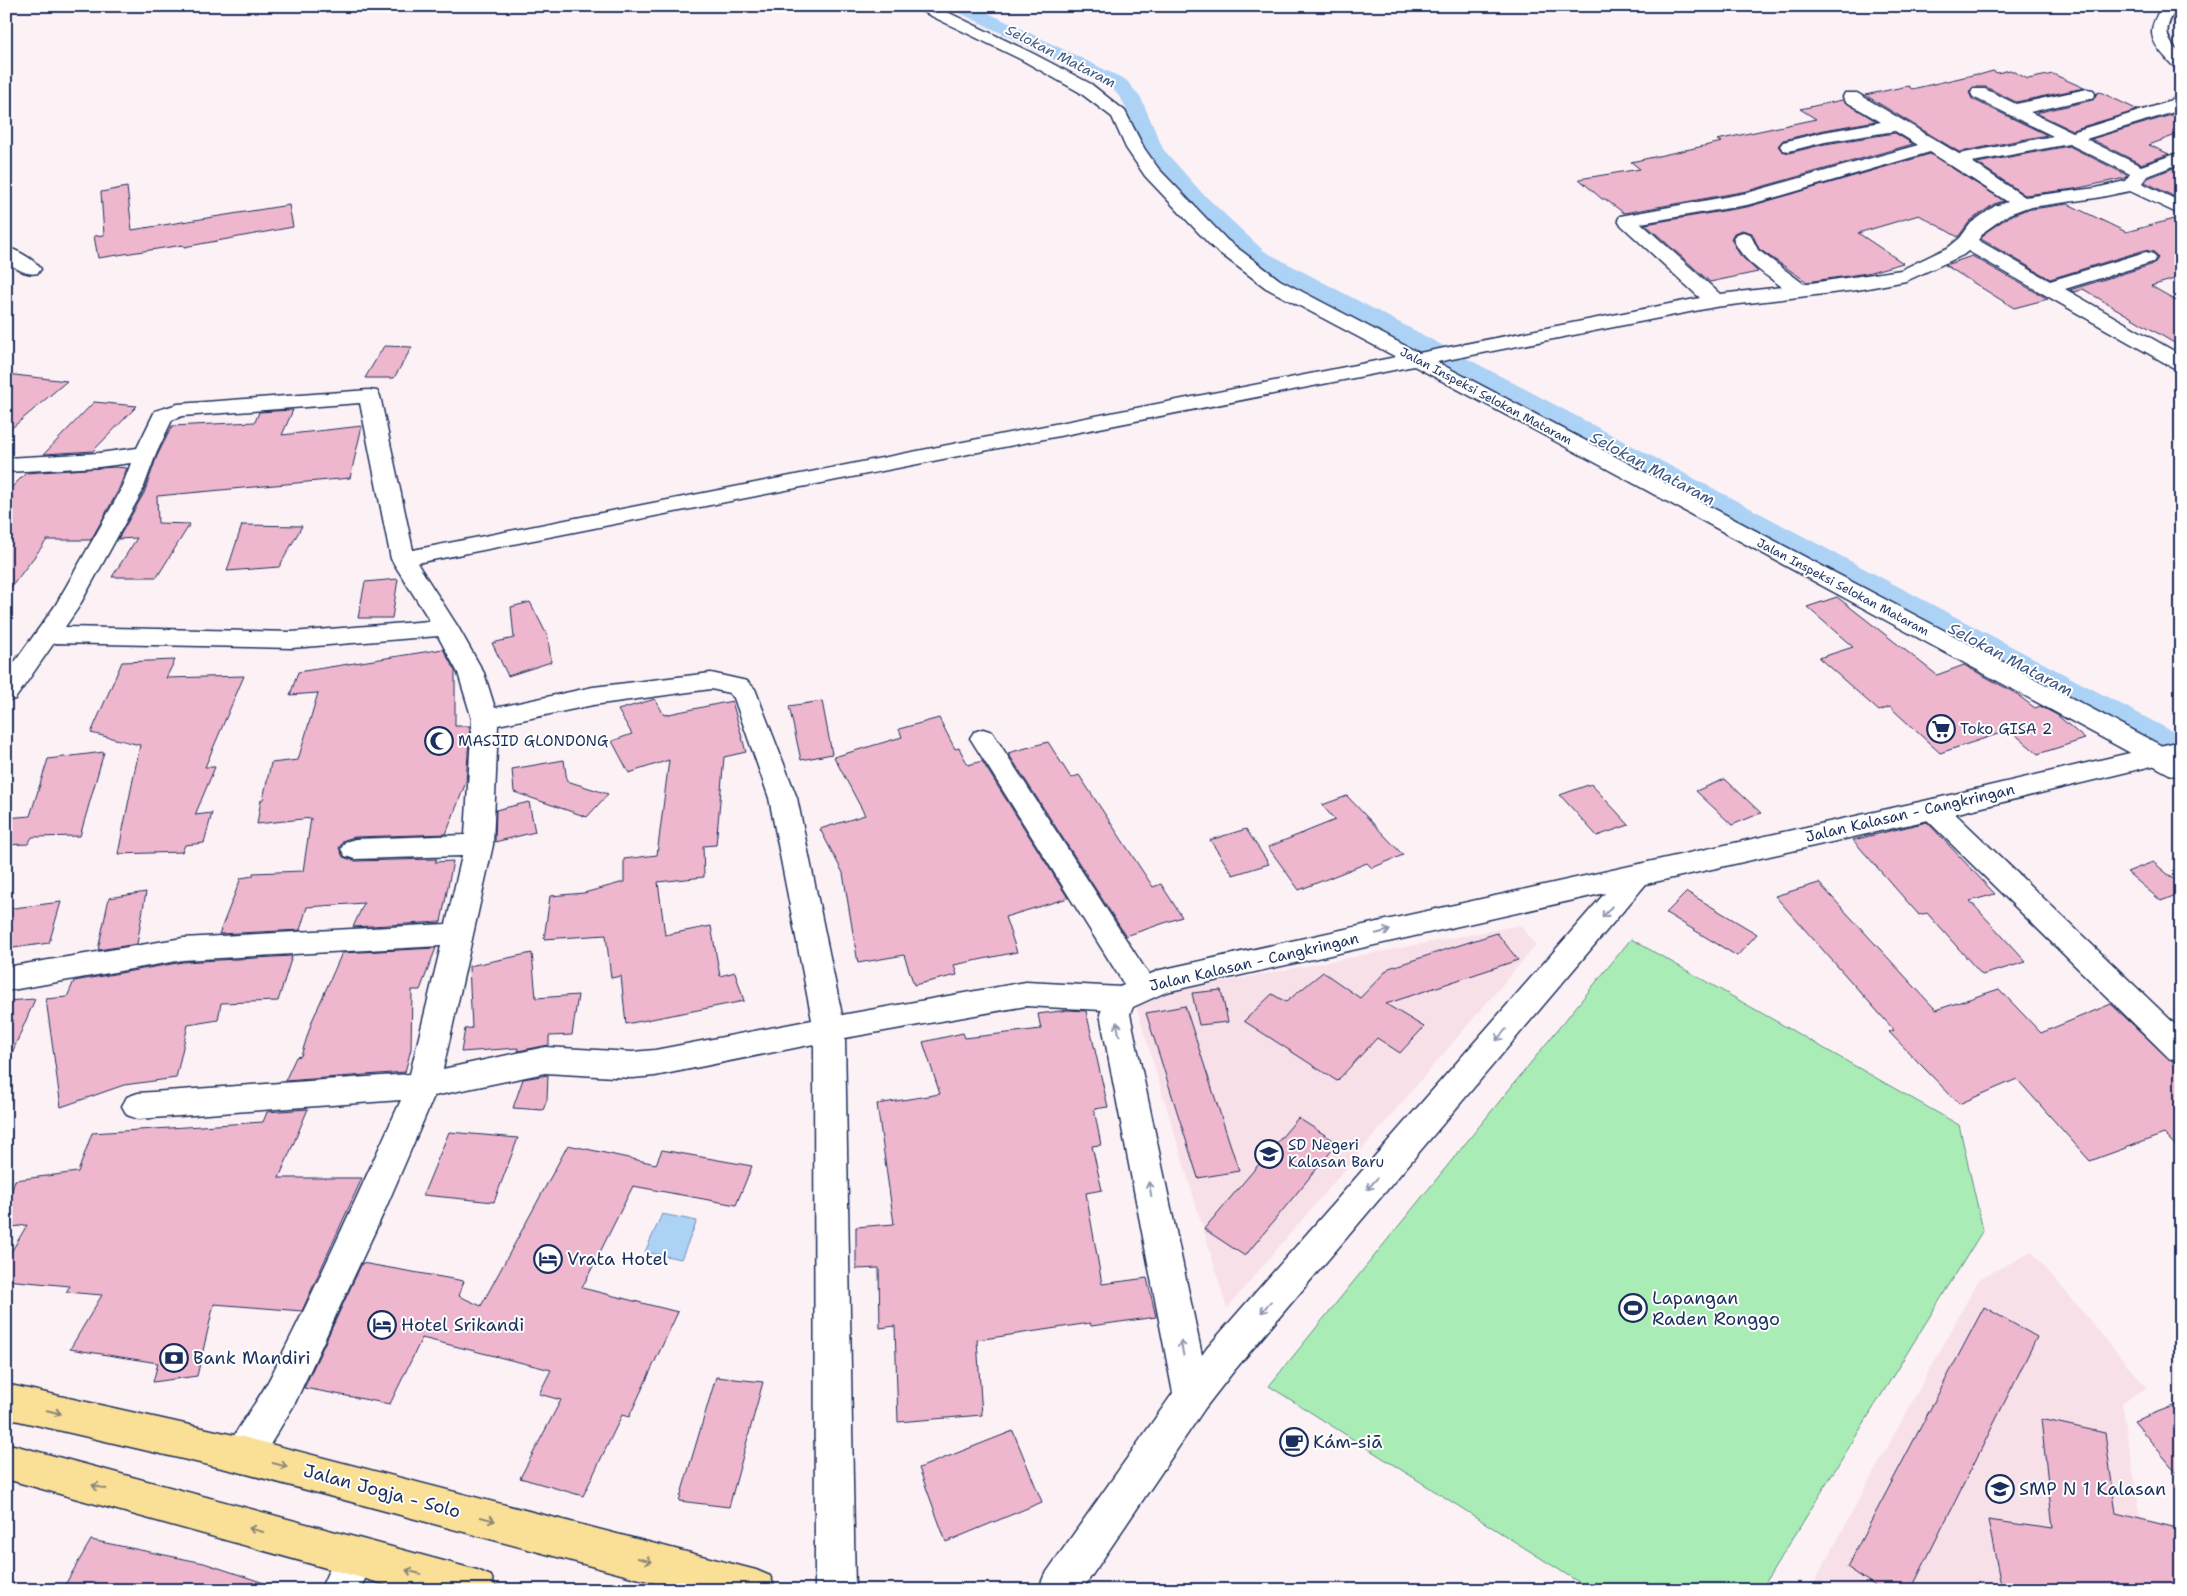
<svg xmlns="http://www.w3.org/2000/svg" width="2187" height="1596" font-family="'Shantell Sans',sans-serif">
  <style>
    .built { fill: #f8e0e9 }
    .green { fill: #aaecb5; stroke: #628e8a }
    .water { fill: #acd2f6; stroke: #7291b9 }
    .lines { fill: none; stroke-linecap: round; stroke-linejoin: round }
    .canal { fill: #acd2f6; fill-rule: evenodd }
    .building { fill: #eeb7ce; stroke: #1b2f5e }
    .minor-casing { stroke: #1b2f5e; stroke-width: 3 }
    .secondary-casing { stroke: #1b2f5e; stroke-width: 3 }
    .trunk-casing { stroke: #1b2f5e; stroke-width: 3 }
    .minor { fill: #fff; fill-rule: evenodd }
    .secondary { fill: #fff; fill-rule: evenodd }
    .trunk { fill: #fadf96; fill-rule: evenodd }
    .oneway { stroke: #8d97ae }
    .oneway2 { stroke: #8a877a }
    .labels { text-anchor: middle; stroke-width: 4; stroke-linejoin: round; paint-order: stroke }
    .far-street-label { font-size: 12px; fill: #1b2f5e; stroke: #fff }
    .far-water-label { font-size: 14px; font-style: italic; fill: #3f5884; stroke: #fff }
    .poi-label { font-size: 15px; fill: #1b2f5e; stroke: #fff; text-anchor: start }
    .street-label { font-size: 15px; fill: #1b2f5e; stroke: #fff }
    .water-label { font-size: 16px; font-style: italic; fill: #3f5884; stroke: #fff }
    .near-poi-label { font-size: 18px; fill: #1b2f5e; stroke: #fff; text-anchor: start }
    .near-street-label { font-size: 18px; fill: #1b2f5e; stroke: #fff }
  </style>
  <rect width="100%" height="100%" fill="#fcf1f5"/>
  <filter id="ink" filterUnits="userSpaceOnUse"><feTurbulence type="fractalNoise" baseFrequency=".02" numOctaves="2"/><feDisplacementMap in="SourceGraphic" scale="10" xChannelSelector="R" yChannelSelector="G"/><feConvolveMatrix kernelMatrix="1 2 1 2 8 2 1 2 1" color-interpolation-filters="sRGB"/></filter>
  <g filter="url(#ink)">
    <!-- built -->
    <path class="built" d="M1520,925L1536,945L1227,1308L1134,999Z
      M2032,1252L2147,1388L2122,1402L2152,1590H1813L1817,1577L1979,1279Z"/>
    <!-- green -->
    <path class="green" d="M1631,939L1959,1125L1983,1230L1761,1590H1591L1269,1386Z"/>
    <!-- water -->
    <path class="water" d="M662,1214L697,1221L681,1259L645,1252Z"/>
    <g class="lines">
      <!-- canal -->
      <path class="canal" d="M951,6H974L1126,80L1141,98L1163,149L1202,193L1264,251L2181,736V759L2170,756L1248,261L1188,201L1147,155L1122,100L1112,88L954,10Z"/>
    </g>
    <!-- building -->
    <path class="building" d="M2010,70L2028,79L2053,74L2084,88L2016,102L1986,87H1973L1969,92L1972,99L2047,135L1959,152L1865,95L1908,86L1912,89L1977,74L1979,75L1993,71L1997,73Z
      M2100,92L2138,110L2072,130L2036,113L2093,100L2097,93Z
      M1842,100L1876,121L1824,130L1783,140L1778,146L1782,151L1789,153L1825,144L1895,133L1913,144L1747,191L1624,213L1605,199H1602L1579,179L1640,169L1631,162L1722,142L1717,140L1816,119L1800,109Z
      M2181,109V133L2149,145L2169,154L2141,164L2091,139L2175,114Z
      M2069,146L2127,175L2125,178L2074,189L2025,195L1977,163Z
      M1930,154L2004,201L1994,204L1970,221L1958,237L1919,215L1858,233L1903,263L1867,273L1807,282L1759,249L1752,233L1742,230L1734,233L1731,239L1740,255L1758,272L1710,282L1645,224L1747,207Z
      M2181,165V200L2145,182L2148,178Z
      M127,187L132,230L289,205L293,227L184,247L183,245L98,258L94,236L104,235L101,192Z
      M2068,204L2126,232L2181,217V277L2151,286L2181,303V347L2083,289L2074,292L2070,290L2154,264L2158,258L2154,252L2145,250L2050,279L1981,239L1986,232L2010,216L2025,210Z
      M1972,256L2048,299L2014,308L1945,265Z
      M384,346L412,347L394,378H365Z
      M6,374L67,381L6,433Z
      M94,402L137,406L93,451L44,454Z
      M293,410L282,435L362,426L350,478L157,496L158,523L190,524L157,577H112L137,538L118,539L144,493L157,456L172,426L255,422L259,412Z
      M115,467L127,468L118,491L91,540H47L6,594V493L26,473Z
      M242,525L302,526L279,567L227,571Z
      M398,579L392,618H358L365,582Z
      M1837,597L1937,675L1964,665L2015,693L2035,708L2040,706L2057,715L2085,739L2038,754L2010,730L1940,753L1890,707L1879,711L1819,658L1853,647L1807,607Z
      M530,602L548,637L551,662L508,676L492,643L514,638L511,607Z
      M443,649L455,671V726H470L466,782L446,834L355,837L344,840L339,848L343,857L355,861L437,859L435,862L453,861L441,922L353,927L364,903L307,907L300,930L219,934L241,878L253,876V873L303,871L311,818L257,824L261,800L263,799L271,763L298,760L318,693L290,695L298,672Z
      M175,660L166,678L244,676L205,767H215L195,815L212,813L204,843L185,845L182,852L118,854L140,745L91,733L122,662Z
      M655,699L664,715L732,701L746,752L724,757L716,845L703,846L704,877L658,882L665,935L711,926L720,976L735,972L744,1001L626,1024L621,976L611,978L606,935L544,939L550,896L584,893L624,882V859L657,855L669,760L629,773L612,741L632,734L618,710Z
      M822,701L832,754L801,760L789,706Z
      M939,718L955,749L959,748L968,765L982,761L1068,898L1005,917L1017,952L954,965L957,975L914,985L904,955L858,963L843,873L820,829L865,815L834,757L902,737L899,729Z
      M1048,742L1071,778L1079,775L1153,887L1161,884L1182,917L1126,936L1008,753Z
      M104,752L80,836L32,837L28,844L6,845V818L30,816L48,759Z
      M564,760L567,781L608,794L587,817L514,792L512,769Z
      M1725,779L1761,813L1732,825L1696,791Z
      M1591,784L1629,825L1597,836L1560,795Z
      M1347,796L1403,855L1372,868L1367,863L1299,890L1268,847L1335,820L1322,805Z
      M529,802L535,832L495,842L496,810Z
      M1927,822L1995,894L1970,901L2026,962L1982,975L1927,913L1919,915L1853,840Z
      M1246,829L1269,864L1233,875L1210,840Z
      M2153,862L2181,885V893L2161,901L2127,872Z
      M1819,883L1936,1010L1999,989L2041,1033L2111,1004L2181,1070V1151L2164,1134L2090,1161L2017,1079L1959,1104L1889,1032L1894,1030L1775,896Z
      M146,892L137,944L98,950L109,898Z
      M1687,892L1757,934L1737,956L1666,913Z
      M61,902L49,943L6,949V909Z
      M1497,933L1518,960L1386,1004L1424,1027L1400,1053L1377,1038L1337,1081L1244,1021L1272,994L1286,1002L1323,972L1360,998L1389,968Z
      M436,948L420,990H412L411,1049L405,1072L285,1081L296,1057L301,1056L312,1021L342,953Z
      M532,953L536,998L578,995L572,1035L549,1036V1045L518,1051V1048L461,1052L465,1029L472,1028L469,966Z
      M292,956L278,1001L221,1003L218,1020L188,1025L176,1078L124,1085L61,1107L46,999L67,997L74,981L183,962Z
      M1221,990L1228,1022L1199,1025L1192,993Z
      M35,999L6,1067V1001Z
      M1185,1006L1239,1171L1198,1178L1146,1013Z
      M1068,1010L1086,1011L1108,1107L1094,1109L1101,1145L1092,1146L1102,1190L1086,1193L1102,1284L1147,1278L1156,1317L1091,1326L1090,1323L977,1340L982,1415L898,1422L895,1326L880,1328L879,1268L856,1269V1227L894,1224L877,1104L940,1094L923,1042L963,1033L965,1038L1041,1029L1038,1014Z
      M548,1075L547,1100L543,1110L513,1108L523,1079Z
      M308,1109L279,1178H362L302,1311L214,1304L197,1376L153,1382L158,1363L70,1349L102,1295L66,1292L70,1286L6,1280V1261L27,1225L6,1228V1211L15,1180L78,1172L92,1133L263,1122L267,1112Z
      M1298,1118L1338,1143L1245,1256L1204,1229Z
      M449,1132L518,1138L494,1202L423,1195Z
      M568,1145L656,1164L662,1150L752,1166L736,1205L633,1186L582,1288L678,1312L629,1417L622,1415L583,1496L520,1478L561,1400L539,1394L551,1370L422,1338L390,1404L304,1388L362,1263L464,1281L459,1296L481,1306Z
      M1984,1307L2037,1337L1911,1590H1881L1847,1567Z
      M716,1377L763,1382L729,1507L679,1501Z
      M2181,1403V1478L2134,1421Z
      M2041,1419L2105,1433L2116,1513L2181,1529V1590H2002L1988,1520L2053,1529Z
      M1013,1431L1042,1502L946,1542L919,1468Z
      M91,1540L204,1563L270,1585L269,1590H62Z"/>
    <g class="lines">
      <defs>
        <path id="minor" d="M914,6H935L1034,54L1091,84L1125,111L1144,148L1158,168L1227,240L1280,280L1419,353L1700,298L1620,224L1618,220L1620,216L1747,193L1918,145L1895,131L1825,142L1789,151L1783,150L1780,146L1783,142L1824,132L1881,122L1845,101L1843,97L1845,93H1857L1959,154L2053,136L1973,97L1971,93L1973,89H1985L2016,104L2087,89L2093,90L2095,94L2093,98L2030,112L2072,132L2162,104L2181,95V107L2174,112L2086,139L2141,166L2181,152V163L2147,176L2142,183L2181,202V215L2130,191L2096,198L2025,208L2009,214L1985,231L1978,240L2050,281L2139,254L2146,252L2153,254L2156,258L2153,262L2065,289L2181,355V370L2174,368L1968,251L1963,255L1906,281L1857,290L1715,307L1437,362L2181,756V777L2171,775L1598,464L1414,366L417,563L458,627L484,673L495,708L593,687L711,673L747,681L755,689L797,798L842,1015L1026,982L1121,987L1127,989L970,738L974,732L983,729L992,732L1158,989L1154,997L1143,1001L1136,998L1132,1007L1121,1011L1026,1006L845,1038L855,1590H815L814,1044L655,1076L632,1078L545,1073L434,1096L384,1212L294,1405L256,1468L243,1473L230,1468L224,1455C236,1428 255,1406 269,1380C316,1289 358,1194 401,1100L138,1119L127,1115L122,1106L127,1097L138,1093L410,1074L441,946L183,960L6,991V967L183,938L446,924L462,856L355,859L345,856L341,849L345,842L355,839L465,835L472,719L458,673L438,636L292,648L54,643L15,699L6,701V674L55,606L120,492L131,463L99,467L6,472V458L99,453L137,448L155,411L178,404L369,390L377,391L380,396L413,550L1396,357L1266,288L1213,248L1145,176L1126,148L1112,117L1079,92L1022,60L917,9ZM2069,144L2130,174L2125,181L2096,188L2025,197L1972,162ZM1930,152L2008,202L1995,206L1971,223L1960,238L1949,247L1901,270L1804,284L1758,250L1750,234L1743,232L1736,234L1733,238C1741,261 1764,273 1782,287L1720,294L1641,223L1747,205L1780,196ZM360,403L391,559L430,621L292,632L65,627L78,608L142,492L156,454L172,420L182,416ZM711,689L729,693L734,698L769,798L812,1020L655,1050L632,1052L545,1047L443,1069L493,845L498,725L593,705Z
          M2162,6H2178C2164,28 2163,36 2181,55V70C2174,68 2170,63 2166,58C2148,38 2148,29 2162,6Z
          M6,247C17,250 34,259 41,269L38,273C25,276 17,268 6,262Z
          M1933,799L1943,802L2181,1030V1062L2170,1059L1923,816L1919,809L1923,802Z
          M355,1538L369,1543L375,1557L360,1590H320L341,1543Z"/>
        <path id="secondary" d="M2181,741V759L1933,819L1646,884L1233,1372L1205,1408L1082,1590H1038L1044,1576L1173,1393L1100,1014L1110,991L1160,970L1933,799ZM1605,893L1207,1348L1202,1355L1130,1014L1133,1007L1166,992Z"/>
        <path id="trunk" d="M6,1384L243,1437L756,1570L770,1576L776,1590H681L243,1473L6,1418Z
          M6,1443L477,1570L491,1576L497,1590H405L6,1479Z"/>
      </defs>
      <!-- minor casing -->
      <use href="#minor" class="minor-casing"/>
      <!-- secondary casing -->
      <use href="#secondary" class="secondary-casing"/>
      <!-- trunk casing -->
      <use href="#trunk" class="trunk-casing"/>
      <!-- minor -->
      <use href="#minor" class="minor"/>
      <!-- secondary -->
      <use href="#secondary" class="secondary"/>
      <!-- trunk -->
      <use href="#trunk" class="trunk"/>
    </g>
    <!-- one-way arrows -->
    <defs><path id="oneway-shaft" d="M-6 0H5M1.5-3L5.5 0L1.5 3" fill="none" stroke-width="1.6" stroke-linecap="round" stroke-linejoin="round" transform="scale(1.25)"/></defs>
    <g class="oneway">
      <use href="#oneway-shaft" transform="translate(1607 912) rotate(130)"/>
      <use href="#oneway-shaft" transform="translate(1383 932) rotate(-13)"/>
      <use href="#oneway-shaft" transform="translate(1118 1029) rotate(-101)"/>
      <use href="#oneway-shaft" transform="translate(1501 1035) rotate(131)"/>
      <use href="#oneway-shaft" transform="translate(1372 1184) rotate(131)"/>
      <use href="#oneway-shaft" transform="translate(1150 1189) rotate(-101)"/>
      <use href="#oneway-shaft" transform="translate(1266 1307) rotate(131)"/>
      <use href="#oneway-shaft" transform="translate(1182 1348) rotate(-101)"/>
    </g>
    <g class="oneway2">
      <use href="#oneway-shaft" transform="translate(54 1412) rotate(13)"/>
      <use href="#oneway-shaft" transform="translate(280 1465) rotate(15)"/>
      <use href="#oneway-shaft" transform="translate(99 1487) rotate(-165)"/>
      <use href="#oneway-shaft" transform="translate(488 1519) rotate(15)"/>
      <use href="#oneway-shaft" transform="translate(256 1530) rotate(-165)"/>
      <use href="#oneway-shaft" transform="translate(645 1560) rotate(15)"/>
      <use href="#oneway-shaft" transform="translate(413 1572) rotate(-165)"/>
    </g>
  </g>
  <!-- icons -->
  <defs>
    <symbol id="supermarket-ring" viewBox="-11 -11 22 22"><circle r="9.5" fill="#fff" stroke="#1b2f5e" stroke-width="1.5"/><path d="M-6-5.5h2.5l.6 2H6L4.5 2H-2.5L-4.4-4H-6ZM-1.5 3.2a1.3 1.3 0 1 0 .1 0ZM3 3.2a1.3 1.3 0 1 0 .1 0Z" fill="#1b2f5e"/></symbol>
    <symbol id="mosque-ring" viewBox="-11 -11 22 22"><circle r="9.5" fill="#fff" stroke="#1b2f5e" stroke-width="1.5"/><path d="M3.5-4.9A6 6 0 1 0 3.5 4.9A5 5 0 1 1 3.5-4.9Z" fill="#1b2f5e"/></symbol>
    <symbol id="school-ring" viewBox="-11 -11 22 22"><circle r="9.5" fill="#fff" stroke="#1b2f5e" stroke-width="1.5"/><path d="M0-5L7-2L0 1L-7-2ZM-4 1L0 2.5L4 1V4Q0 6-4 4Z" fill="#1b2f5e"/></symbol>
    <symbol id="hotel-ring" viewBox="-11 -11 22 22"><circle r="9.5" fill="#fff" stroke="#1b2f5e" stroke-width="1.5"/><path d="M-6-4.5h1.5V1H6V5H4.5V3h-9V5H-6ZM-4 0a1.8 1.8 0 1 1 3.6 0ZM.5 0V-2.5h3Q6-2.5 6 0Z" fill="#1b2f5e"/></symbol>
    <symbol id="stadium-ring" viewBox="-11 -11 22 22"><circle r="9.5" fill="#fff" stroke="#1b2f5e" stroke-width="1.5"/><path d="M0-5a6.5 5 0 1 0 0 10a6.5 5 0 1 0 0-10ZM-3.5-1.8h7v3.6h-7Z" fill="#1b2f5e"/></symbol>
    <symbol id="bank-ring" viewBox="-11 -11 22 22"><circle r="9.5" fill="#fff" stroke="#1b2f5e" stroke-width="1.5"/><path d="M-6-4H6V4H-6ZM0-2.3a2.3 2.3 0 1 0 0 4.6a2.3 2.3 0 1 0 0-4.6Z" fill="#1b2f5e"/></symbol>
    <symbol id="cafe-ring" viewBox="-11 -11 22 22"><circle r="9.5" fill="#fff" stroke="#1b2f5e" stroke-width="1.5"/><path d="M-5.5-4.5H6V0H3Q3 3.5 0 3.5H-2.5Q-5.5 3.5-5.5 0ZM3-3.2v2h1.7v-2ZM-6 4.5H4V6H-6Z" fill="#1b2f5e"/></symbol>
  </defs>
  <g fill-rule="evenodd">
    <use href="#supermarket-ring" x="1925" y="713" width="32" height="32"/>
    <use href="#mosque-ring" x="423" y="725" width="32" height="32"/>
    <use href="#school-ring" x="1253" y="1138" width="32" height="32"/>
    <use href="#hotel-ring" x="532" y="1243" width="32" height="32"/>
    <use href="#stadium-ring" x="1617" y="1292" width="32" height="32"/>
    <use href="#hotel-ring" x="366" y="1309" width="32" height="32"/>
    <use href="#bank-ring" x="158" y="1342" width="32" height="32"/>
    <use href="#cafe-ring" x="1278" y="1426" width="32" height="32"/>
    <use href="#school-ring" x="1984" y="1473" width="32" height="32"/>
  </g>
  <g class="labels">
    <!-- far-street labels -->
    <g class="far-street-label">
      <text transform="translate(1486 396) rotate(28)" y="4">Jalan Inspeksi Selokan Mataram</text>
      <text transform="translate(1843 587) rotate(28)" y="4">Jalan Inspeksi Selokan Mataram</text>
    </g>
    <!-- far-water labels -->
    <g class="far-water-label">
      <text transform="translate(1061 56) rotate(27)" y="5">Selokan Mataram</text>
    </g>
    <!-- poi labels -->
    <g class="poi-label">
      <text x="1960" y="734">Toko GISA 2</text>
      <text x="458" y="746">MASJID GLONDONG</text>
      <text x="1288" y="1150">SD Negeri<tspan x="1288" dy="17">Kalasan Baru</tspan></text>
    </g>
    <!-- street labels -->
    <g class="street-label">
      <text transform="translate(1910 813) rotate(-13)" y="5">Jalan Kalasan - Cangkringan</text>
      <text transform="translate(1254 962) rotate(-13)" y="5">Jalan Kalasan - Cangkringan</text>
    </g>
    <!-- water labels -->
    <g class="water-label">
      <text transform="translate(1653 468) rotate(28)" y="6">Selokan Mataram</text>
      <text transform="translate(2011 659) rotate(28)" y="6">Selokan Mataram</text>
    </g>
    <!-- near-poi labels -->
    <g class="near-poi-label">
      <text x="567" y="1265">Vrata Hotel</text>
      <text x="1652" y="1304">Lapangan<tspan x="1652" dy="21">Raden Ronggo</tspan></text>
      <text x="401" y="1331">Hotel Srikandi</text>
      <text x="193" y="1364">Bank Mandiri</text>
      <text x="1313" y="1448">Kám-siā</text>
      <text x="2019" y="1495">SMP N 1 Kalasan</text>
    </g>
    <!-- near-street labels -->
    <g class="near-street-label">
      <text transform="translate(382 1491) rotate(15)" y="6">Jalan Jogja - Solo</text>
    </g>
  </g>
  <!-- margin -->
  <rect width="2187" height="1596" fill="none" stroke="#fff" stroke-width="25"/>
  <rect x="12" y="12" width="2162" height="1571" fill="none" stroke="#1b2f5e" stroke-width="2" filter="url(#ink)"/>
</svg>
